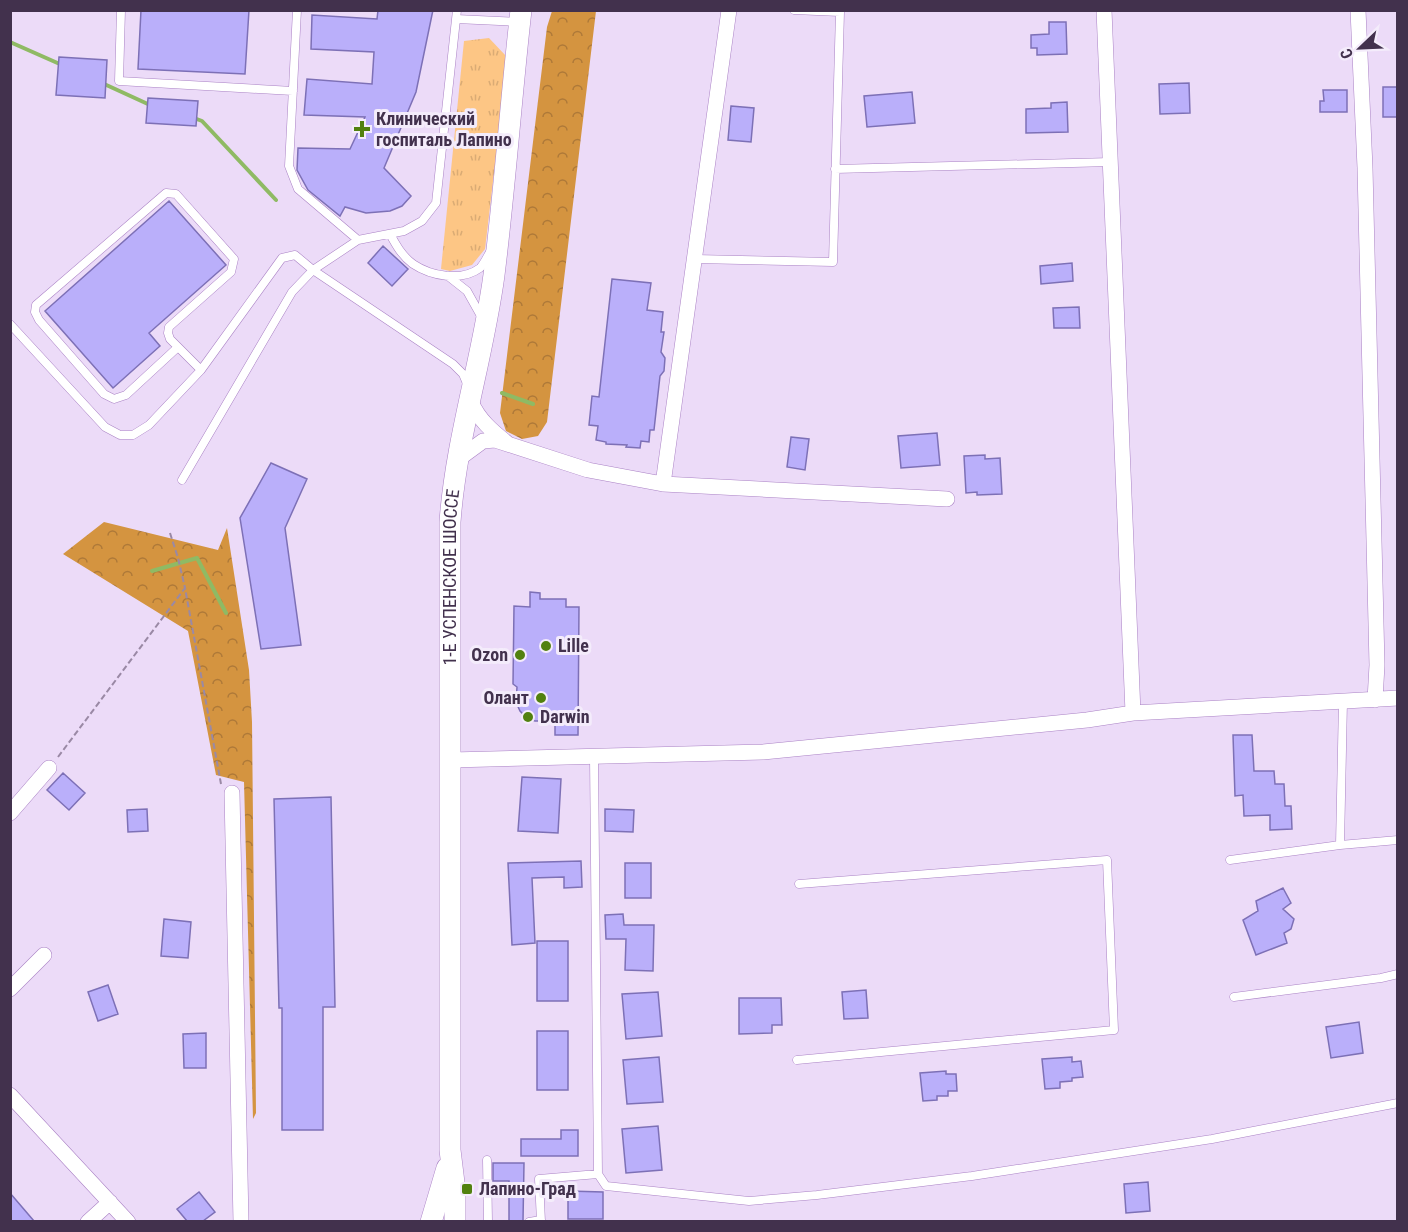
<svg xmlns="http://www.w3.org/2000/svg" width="1408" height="1232" font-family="'Roboto Condensed',sans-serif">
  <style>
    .grass { fill: url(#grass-tufts) }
    .forest { fill: url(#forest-crowns) }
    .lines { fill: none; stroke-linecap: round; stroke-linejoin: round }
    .stream { stroke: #8fba64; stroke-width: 4 }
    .building { fill: #baaffa; stroke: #7d70b6; stroke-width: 1.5 }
    .service-casing { stroke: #aa82c5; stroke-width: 9 }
    .minor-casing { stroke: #aa82c5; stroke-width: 16 }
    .secondary-casing { stroke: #aa82c5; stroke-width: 22 }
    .path { stroke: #9a89a5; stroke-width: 2; stroke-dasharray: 6 3; stroke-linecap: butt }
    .service { stroke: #fff; stroke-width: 8 }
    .minor { stroke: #fff; stroke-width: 15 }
    .secondary { stroke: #fff; stroke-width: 21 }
    .poi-dot { fill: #52810f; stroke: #f4ecfb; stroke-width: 2 }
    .labels { text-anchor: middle; stroke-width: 6; stroke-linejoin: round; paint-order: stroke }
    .poi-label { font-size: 18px; font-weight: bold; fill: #42314d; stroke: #f4ecfb; text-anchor: start }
    .street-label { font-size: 18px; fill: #42314d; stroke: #f4ecfb }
  </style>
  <defs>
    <pattern id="grass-tufts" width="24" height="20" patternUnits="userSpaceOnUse" patternTransform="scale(1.5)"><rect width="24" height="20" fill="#fdc685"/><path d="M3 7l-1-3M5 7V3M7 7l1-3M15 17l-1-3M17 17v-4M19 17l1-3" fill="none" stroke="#daab74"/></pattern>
    <pattern id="forest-crowns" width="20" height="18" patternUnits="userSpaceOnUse" patternTransform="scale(1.5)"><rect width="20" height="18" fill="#d49440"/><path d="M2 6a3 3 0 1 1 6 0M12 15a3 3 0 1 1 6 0" fill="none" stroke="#ae7938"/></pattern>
  </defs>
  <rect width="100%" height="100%" fill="#ecdbf8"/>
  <!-- grass -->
  <path class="grass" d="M489,38L506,56V72L485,249L472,265L450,271L441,269L464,41Z"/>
  <!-- forest -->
  <path class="forest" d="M552,11H596L547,422L538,436L522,439L506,431L500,413L547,27Z
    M104,522L218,550L227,528L249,670L252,722L256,1113L253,1119L244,782L216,775L188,631L63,554Z"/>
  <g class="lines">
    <!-- stream -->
    <path class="stream" d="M10,42L62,65
      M102,83L150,105
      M194,118L202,121L276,200
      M502,393L533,404
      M152,571L197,558L226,613"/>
  </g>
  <!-- building -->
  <path class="building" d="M141,10H249L245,74L138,69Z
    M378,10H433L416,92L384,168L411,196L402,206L390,211L366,213L345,207L340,216L308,190L297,170L298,148L350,149L365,117L304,115L307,79L372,84L374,52L311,49L312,15L377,19Z
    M1049,22H1066L1067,54L1037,55V48H1031V35L1049,34Z
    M59,57L107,60L105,98L56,95Z
    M1189,83L1190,113L1160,114L1159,84Z
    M1383,87H1398V117H1383Z
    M1323,90H1347V112H1320V101H1324Z
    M912,92L915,123L867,127L864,96Z
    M148,98L198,101L196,126L146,123Z
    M1067,102L1068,132L1026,133V109L1051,108V103Z
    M731,106L754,108L751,142L728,140Z
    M169,201L226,265L149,333L160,346L113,388L45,311Z
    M383,246L408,269L392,286L368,263Z
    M1072,263L1073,281L1041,284L1040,266Z
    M612,279L651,283L647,310L663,312L661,332H664L661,352L665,358L664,371L660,376L654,430H650L649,442L641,441L640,448L626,447L627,445L606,444V442L596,440L598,426L589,425L592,396L599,397Z
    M1079,307L1080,328H1054L1053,308Z
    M937,433L940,465L901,468L898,436Z
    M791,437L809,439L805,470L787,467Z
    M985,455V459L1000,458L1002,494L977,495V492L966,493L964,456Z
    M271,463L307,479L285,528L301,645L261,649L240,518Z
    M530,592L540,593V599H566V607H579L578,735H555V721H535L527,718L520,711L516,702L517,687L513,684L514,606L530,607Z
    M1233,735H1252L1254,771H1274L1275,784H1284L1285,806H1291L1292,829L1270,830V815L1244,816L1243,795L1235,796Z
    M63,773L85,793L69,810L47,790Z
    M522,777L561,779L558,833L518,831Z
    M331,797L335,1007H323V1130H282V1008H279L274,799Z
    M147,809L148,831L128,832L127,810Z
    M605,809L634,810L633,832L605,831Z
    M581,861L582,887L564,888V877L532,878L535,943L512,945L508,863Z
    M625,863H651V898H625Z
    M1283,888L1291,903L1283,909L1294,919L1291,929L1284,933L1287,943L1256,955L1243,920L1258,911L1256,901Z
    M623,914L624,925H654L653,971L625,970L626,939H606L605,915Z
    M164,919L191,922L188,958L161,956Z
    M537,941H568V1001H537Z
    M108,985L118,1014L98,1021L88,992Z
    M866,990L868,1018L844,1019L842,992Z
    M658,992L662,1036L626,1039L622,994Z
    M739,998H781L782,1025H772V1033L739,1034Z
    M1359,1022L1363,1053L1331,1058L1326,1027Z
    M537,1031H568V1090H537Z
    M206,1033V1068H184L183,1034Z
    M659,1057L663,1102L627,1104L623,1060Z
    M1072,1057V1062L1081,1061L1083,1077L1072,1078V1081L1060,1082V1088L1045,1089L1042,1059Z
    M946,1071V1074H956L957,1091H948V1096H937V1100L923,1101L920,1073Z
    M658,1126L662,1170L626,1173L622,1129Z
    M561,1130H578V1156H521V1139H561Z
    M493,1163H524L523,1221H509V1181H493Z
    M1148,1182L1150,1211L1126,1213L1124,1184Z
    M568,1191L603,1192V1219H568Z
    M199,1192L215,1212L203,1221H187L177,1209Z
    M10,1193L34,1221H10Z"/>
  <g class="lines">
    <defs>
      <path id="service" d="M121,10L119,81L293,91
        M297,10L289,166L298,189L358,240L404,231L422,221L436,203L457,10
        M456,19L518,22
        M835,169L1111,162
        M390,234C396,245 402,256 413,264C431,276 461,282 480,268C484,264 487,257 490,252
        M695,259L833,262L840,12L794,10
        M448,276L467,291L481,316
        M10,324L105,427L120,435H133L149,425L201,370L282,258L295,255L313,270L453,364L463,374L468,386
        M178,347L126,395L114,399L104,394L39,320L35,312L36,305L43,299L166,193L176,194L234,259L231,272L169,327L168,333L170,339L201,370
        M182,480L292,292L313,270L358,240
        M1343,701L1340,845L1398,840
        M1230,860L1340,845
        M1234,997L1381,978L1398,974
        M797,1060L1114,1030L1107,860L799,884
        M487,1160L488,1222
        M598,1174L606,1186L749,1201L817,1195L972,1176L1212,1139L1398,1103
        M529,1222L541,1220
        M541,1222L539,1179L598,1174L594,757"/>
      <path id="minor" d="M1104,10L1133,713
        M1358,10L1365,168L1377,665L1375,700
        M471,402C479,420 492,431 507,443
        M457,460L483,441L495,440L588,470L663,484L947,499
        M663,484L729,10
        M451,760L763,752L1087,720L1133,713L1398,698
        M232,793L241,1222
        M10,813L49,768
        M10,989L44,955
        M10,1095L128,1222
        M88,1222L110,1202"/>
      <g id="secondary">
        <path d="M431,1222L447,1168"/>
        <path id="s1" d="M455,1222V1191L450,1150V522C456,438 483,358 494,275C505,187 511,98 521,10"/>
      </g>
    </defs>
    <!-- service casing -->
    <use href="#service" class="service-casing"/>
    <!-- minor casing -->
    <use href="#minor" class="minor-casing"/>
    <!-- secondary casing -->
    <use href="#secondary" class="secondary-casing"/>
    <!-- path -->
    <path class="path" d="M170,533L178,558L185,588
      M58,757L185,588L221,784"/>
    <!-- service -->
    <use href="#service" class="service"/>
    <!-- minor -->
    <use href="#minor" class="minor"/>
    <!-- secondary -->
    <use href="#secondary" class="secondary"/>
  </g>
  <!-- markers -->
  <g class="poi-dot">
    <path d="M359 120h6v6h6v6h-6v6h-6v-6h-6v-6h6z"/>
    <circle cx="546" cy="646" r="6"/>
    <circle cx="520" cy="655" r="6"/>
    <circle cx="541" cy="698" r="6"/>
    <circle cx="528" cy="717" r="6"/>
    <rect x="461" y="1183" width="12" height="12" rx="3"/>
  </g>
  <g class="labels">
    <!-- poi labels -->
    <g class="poi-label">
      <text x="376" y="125">Клинический<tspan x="376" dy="21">госпиталь Лапино</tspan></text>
      <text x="558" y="652">Lille</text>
      <text x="508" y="661" text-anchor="end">Ozon</text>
      <text x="529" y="704" text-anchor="end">Олант</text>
      <text x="540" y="723">Darwin</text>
      <text x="479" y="1195">Лапино-Град</text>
    </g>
    <!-- street labels -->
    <g class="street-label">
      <text dy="6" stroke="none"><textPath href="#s1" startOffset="645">1-Е УСПЕНСКОЕ ШОССЕ</textPath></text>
    </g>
  </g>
  <!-- border -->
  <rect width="1408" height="1232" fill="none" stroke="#42314d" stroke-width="24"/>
  <!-- north arrow -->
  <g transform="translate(1360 48) rotate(247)" stroke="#f4ecfb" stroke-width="4.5" paint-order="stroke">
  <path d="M0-4.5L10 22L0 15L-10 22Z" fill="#42314d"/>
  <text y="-9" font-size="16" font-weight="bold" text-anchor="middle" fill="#42314d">С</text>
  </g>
</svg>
